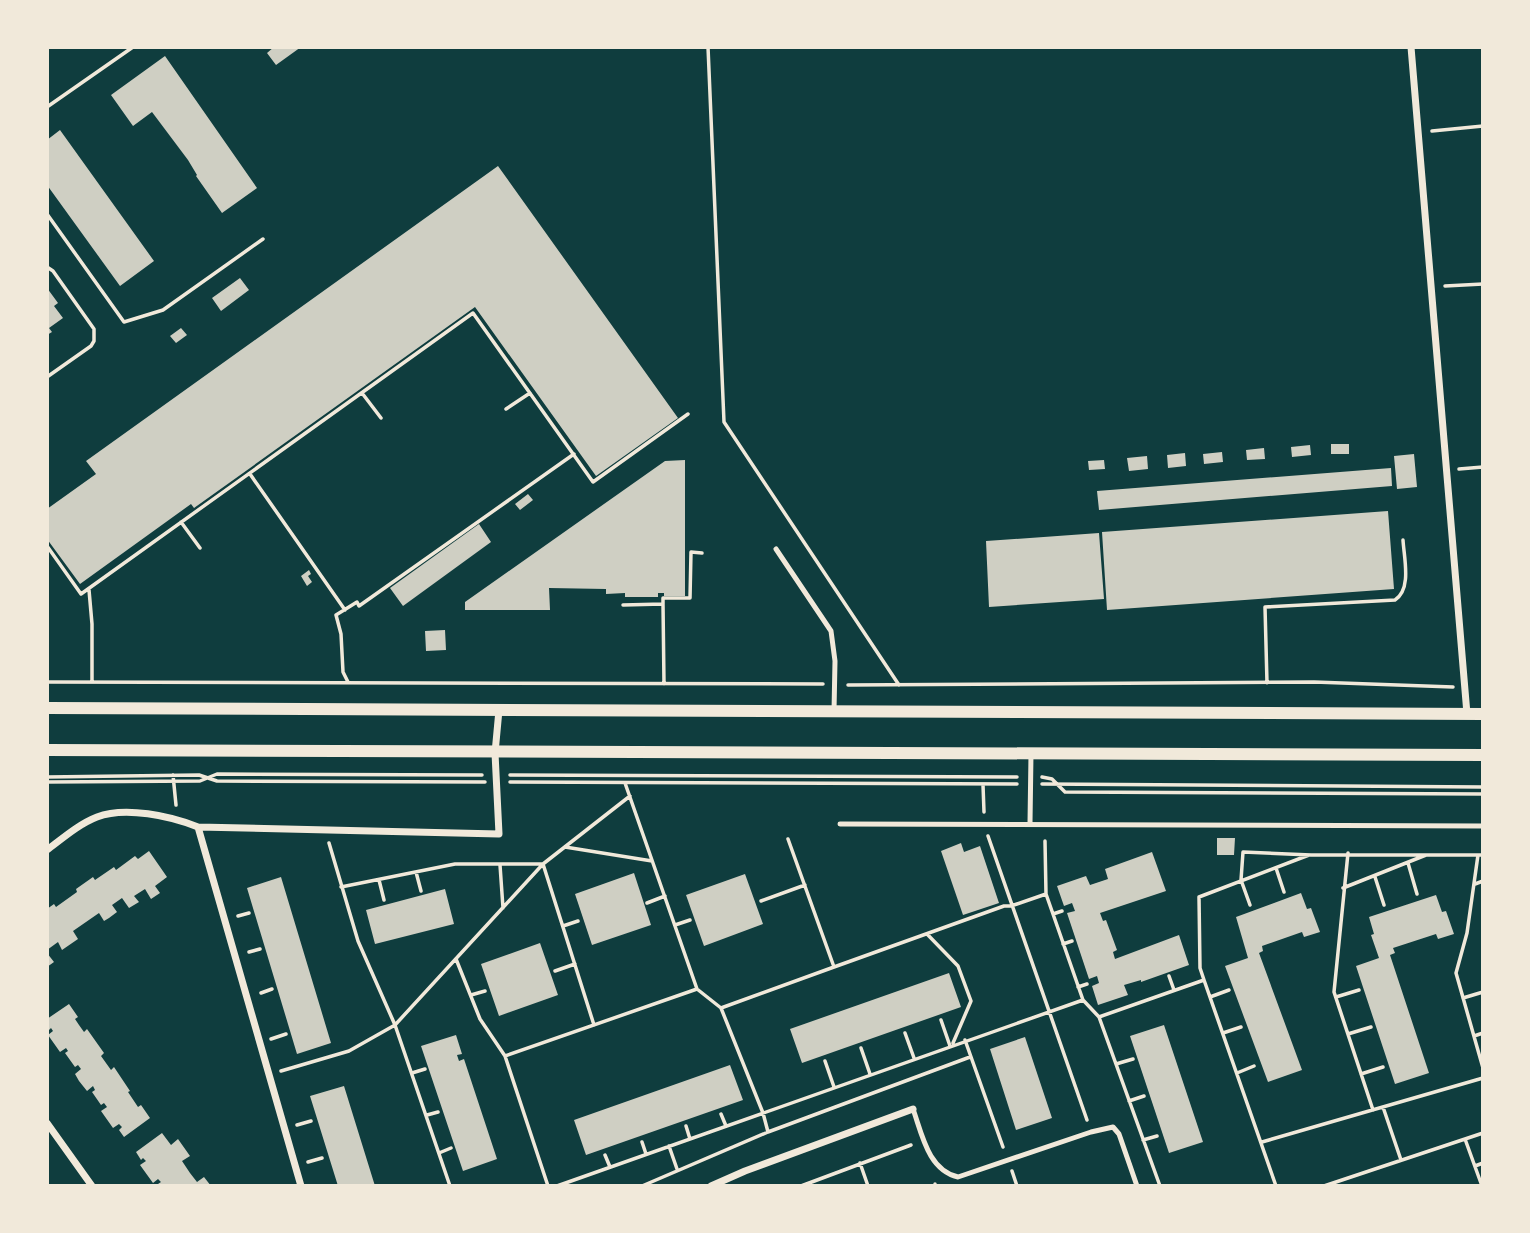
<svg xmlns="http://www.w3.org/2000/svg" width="1530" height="1233" font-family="Figtree,sans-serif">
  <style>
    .building { fill: #cfcfc3 }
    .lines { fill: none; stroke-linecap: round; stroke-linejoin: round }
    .path { stroke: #f1e9da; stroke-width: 3.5 }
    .service { stroke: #f1e9da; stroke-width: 5 }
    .minor { stroke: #f1e9da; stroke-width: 7 }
    .tertiary { stroke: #f1e9da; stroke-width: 12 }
  </style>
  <rect width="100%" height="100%" fill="#0f3d3e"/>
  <!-- building -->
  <path class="building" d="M274,47H301L276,65L267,53Z
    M165,56L257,188L222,213L196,176L197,175L188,160L152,112L133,126L111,95Z
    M60,130L154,261L120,286L47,185V140Z
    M498,166L678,418L596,476L475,307L194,508L191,504L80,584L47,539V509L96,474L86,461Z
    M240,278L249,290L221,311L212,298Z
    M47,288L58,303L54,306L63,318L49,328L52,332L47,335Z
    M181,328L187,335L176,343L170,336Z
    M1331,444H1349V454H1331Z
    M1310,445L1311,455L1292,457L1291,447Z
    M1264,448L1265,459L1247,460L1246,450Z
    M1222,452L1223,462L1204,464L1203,454Z
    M1185,453L1186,466L1168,468L1167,455Z
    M1414,454L1417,487L1397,489L1394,456Z
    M1147,456L1148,469L1129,471L1127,458Z
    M685,460V596H664V593H658V597H625V593L606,594V589L549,588L550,610H465V602L665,461Z
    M1104,460L1105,469L1089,470L1088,461Z
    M1391,468L1392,486L1099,510L1097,491Z
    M528,494L533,500L520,510L515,504Z
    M1388,511L1394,589L1107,610L1102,532Z
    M479,524L491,542L403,606L390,588Z
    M1099,533L1104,599L989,607L986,541Z
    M309,570L311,574L308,576L312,582L307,586L301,576Z
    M445,630L446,650L426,651L425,631Z
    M1217,838H1235L1234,855H1217Z
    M961,843L964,852L980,846L999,903L963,915L941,851Z
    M149,851L167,877L155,886L160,893L151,899L145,889L134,896L139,902L129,908L122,898L112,905L117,912L109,918L104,921L99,913L73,931L78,939L62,950L58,942L47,950V909L54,904L56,907L77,892L76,889L93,877L95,880L114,867L116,870L135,856L138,859Z
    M1152,852L1166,891L1100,913L1103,921L1106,920L1117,950L1113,952L1115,959L1179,935L1189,965L1141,982V980L1124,985L1128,995L1098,1005L1092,986L1099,983L1097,976L1089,979L1067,913L1075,911L1072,903L1064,906L1057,886L1086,876L1090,885L1108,879L1105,869Z
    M634,873L651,925L592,945L575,894Z
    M745,874L763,924L704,946L686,895Z
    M281,877L331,1043L297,1054L247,888Z
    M445,889L454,924L375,944L366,910Z
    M1301,893L1307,909L1311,908L1320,932L1304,937L1302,932L1262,946L1263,951L1259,953L1302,1070L1268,1082L1225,966L1248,958L1236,917Z
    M1436,895L1442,912L1446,911L1454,934L1438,939L1436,934L1393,948L1395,953L1390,955L1429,1073L1395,1084L1356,966L1379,958L1371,935L1374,934L1369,917Z
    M540,943L558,995L499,1016L481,964Z
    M47,953L54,962L47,967Z
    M949,973L961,1007L802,1063L790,1029Z
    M69,1004L78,1017L75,1019L79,1025L84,1032L87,1029L104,1053L101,1056L111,1070L114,1067L130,1091L128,1092L138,1107L141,1105L150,1118L124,1137L119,1130L122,1127L119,1124L113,1128L101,1111L107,1107L104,1103L101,1105L92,1092L95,1090L93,1086L87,1091L79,1081L75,1074L81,1069L78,1065L75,1067L65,1053L68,1051L66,1048L60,1052L48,1035L53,1031L51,1028L49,1030L47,1028V1019Z
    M1164,1025L1203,1142L1169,1153L1130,1036Z
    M456,1035L462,1054L457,1055L459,1061L464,1059L497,1159L463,1171L421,1046Z
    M1025,1037L1052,1118L1016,1130L990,1049Z
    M730,1065L743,1100L586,1155L574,1120Z
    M344,1086L375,1186H338L310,1096Z
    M162,1133L171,1145L178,1139L190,1156L182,1161L190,1173L197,1182L204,1177L211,1186H159L158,1184L161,1182L158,1179L153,1183L140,1165L146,1161L143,1158L141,1160L136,1152Z"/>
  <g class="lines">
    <!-- path -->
    <path class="path" d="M708,47L724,422L899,685
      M47,107L133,47
      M1432,131L1483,126
      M47,214L124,322L163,310L263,239
      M47,267L53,271L94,329V341L91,346L47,377
      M1445,286L1483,284
      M362,393L381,418
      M506,409L530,393
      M1459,469L1483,467
      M250,474L345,610
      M181,522L200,548
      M47,546L81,594L473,313L593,482L688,414
      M89,590L92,624V682
      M663,604V598H690L691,552L702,553
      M623,605L663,604L664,684
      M47,682L823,684
      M348,682L343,672L341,634L336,615L357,602L359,606L574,454
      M1267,683L1265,607L1395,600C1412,589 1404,558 1403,540
      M848,685L1314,682L1453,687
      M173,775L176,805
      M510,775L1017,777
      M47,777L199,775L217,781L485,782
      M1042,777L1052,779L1065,792L1483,794
      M47,782L200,781L217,774L482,775
      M510,782L1017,784
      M625,783L697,989L721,1008L763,1113L768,1132
      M1042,784L1483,787
      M983,785L984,812
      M988,836L1087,1120
      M565,847L652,861
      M1348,853L1334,992L1373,1110
      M1478,855L1467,933L1456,973L1483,1068
      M1408,863L1417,894
      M543,864L594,1025
      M500,865L503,908
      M1276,868L1284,892
      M416,872L421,891
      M1375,877L1384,905
      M379,880L384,900
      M1475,884L1483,881
      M341,887L455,864H543
      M1343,888L1426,855
      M1046,894L1083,1000L1099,1017L1160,1186
      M761,901L805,885
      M647,903L665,896
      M1250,905L1241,880L1243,852L1311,855H1483
      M1053,914L1062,911
      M238,916L249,913
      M675,925L690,920
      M563,926L578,921
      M927,934L958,966L971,1001L953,1043
      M1063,944L1072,941
      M249,952L260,949
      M456,959L480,1019L505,1056L548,1186
      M834,967L1004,906H1011L1046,894L1045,841
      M555,971L575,964
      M1169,976L1174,990
      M1204,980L1200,968L1199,897L1309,855
      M1078,987L1087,984
      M261,993L272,989
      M471,995L485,991
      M1210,997L1229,990
      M1336,997L1359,990
      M1463,998L1483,992
      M721,1008L834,967L788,839
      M1099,1017L1204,980L1276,1186
      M941,1020L950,1046
      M905,1033L914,1058
      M1223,1033L1241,1027
      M1348,1034L1371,1027
      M1474,1036L1483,1033
      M271,1039L286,1034
      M965,1040L1003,1147
      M861,1048L870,1074
      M505,1056L697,989
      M825,1061L834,1087
      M1116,1064L1133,1059
      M281,1071L349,1051L395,1025L358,941L329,843
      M412,1073L425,1069
      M1237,1073L1254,1066
      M1361,1074L1383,1067
      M1129,1101L1144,1096
      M1383,1107L1401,1160
      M721,1114L726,1126
      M427,1115L438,1112
      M297,1125L311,1121
      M686,1126L690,1139
      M1465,1139L1482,1186
      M1143,1140L1157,1136
      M642,1142L646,1154
      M1262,1142L1483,1078
      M669,1146L677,1169
      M439,1153L451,1148
      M605,1155L610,1167
      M308,1162L322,1158
      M860,1163L868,1186
      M1475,1166L1483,1163
      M1012,1171L1017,1186
      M935,1184V1186
      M450,1186L395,1025L543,864L630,796
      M557,1186L1083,1000
      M642,1186L768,1132L970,1057
      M801,1186L911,1145
      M1012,1186H1024
      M1324,1186L1483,1133"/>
    <!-- service -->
    <path class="service" d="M776,549L831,631L835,661L834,711
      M1030,823L1031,754
      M840,824L1483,826
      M913,1109C922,1134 928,1170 958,1177L1091,1132L1113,1127L1119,1134L1137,1186"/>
    <!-- minor -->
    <path class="minor" d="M1411,47L1467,714
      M198,827L301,1186
      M47,850C63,838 79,824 97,817C125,806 171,816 198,827L499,834L495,753L499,710
      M47,1123L92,1186
      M711,1186L745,1171L913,1109"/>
    <!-- tertiary -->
    <path class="tertiary" d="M47,708L1483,714
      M47,750L1483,755"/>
  </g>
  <!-- border -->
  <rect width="1530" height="1233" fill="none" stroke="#f1e9da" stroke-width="98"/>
</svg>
